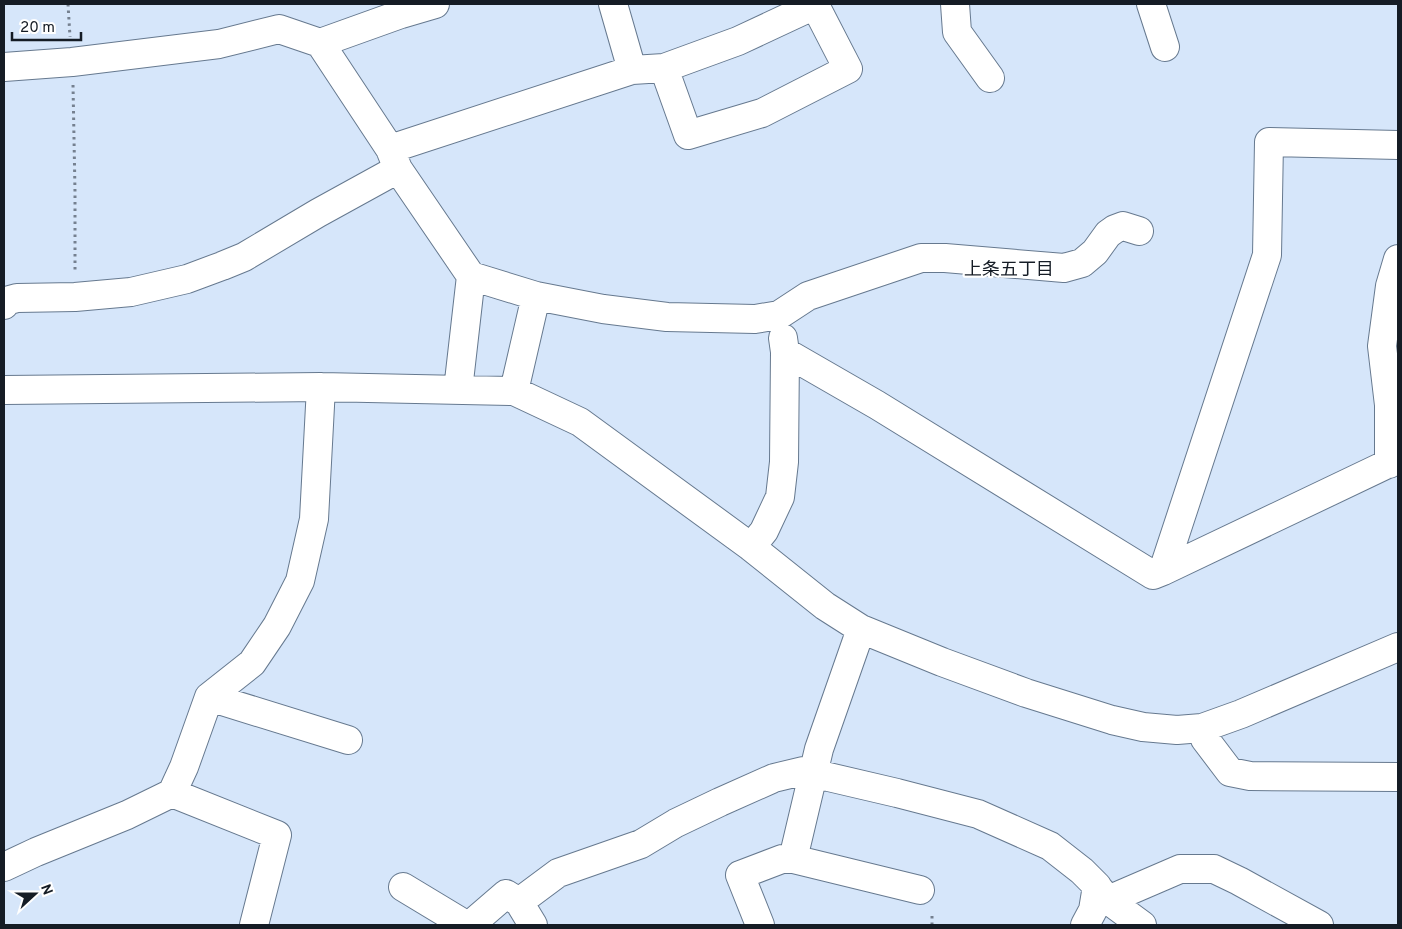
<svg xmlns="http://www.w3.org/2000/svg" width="1402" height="929" font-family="Overpass,'Noto Sans JP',sans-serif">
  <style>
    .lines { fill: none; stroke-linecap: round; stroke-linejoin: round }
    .minor-casing { stroke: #66798f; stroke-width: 30 }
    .path { stroke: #75808f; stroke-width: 3; stroke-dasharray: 2.5 4; stroke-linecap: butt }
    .minor { stroke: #fff; stroke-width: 28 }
    .labels { text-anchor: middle; stroke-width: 4.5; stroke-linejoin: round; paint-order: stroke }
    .neighbourhood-label { font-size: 18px; fill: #151c25; stroke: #fff }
  </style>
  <rect width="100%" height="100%" fill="#d6e6fa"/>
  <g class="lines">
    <defs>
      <path id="minor" d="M613,4L632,70
        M955,4L957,32L990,78
        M1151,4L1165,47
        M320,43L401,14L435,4
        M4,67L72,62L219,44L279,29L320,43L390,149L398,169L471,276L536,296L514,391
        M390,149L632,70L664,68L738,41L815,5L848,69L762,113L688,135L664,68
        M536,296L603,309L667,317L755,319L779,315L808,296L921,258H945L1064,268L1082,263L1095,252L1108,234L1115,229L1123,226L1139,231
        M4,305L6,301L17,298L75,297L131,292L187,279L222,266L244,257L318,213L398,169
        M785,352L877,405L1153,575L1163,571L1398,459
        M4,390L321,387L514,391L580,422L751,547L825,606L861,629L942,662L1026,693L1112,720L1143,727L1177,730L1202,728L1241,714L1398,647
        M458,390L471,276
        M1389,464V405L1382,346L1390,286L1398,259
        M751,547L764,531L780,497L784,462L785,352L783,338
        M1163,571L1267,255L1269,142L1398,145
        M209,697L348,740
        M1202,728L1205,739L1230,772L1250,776L1398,777
        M172,793L277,835L254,925
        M793,859L819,749L861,629
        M4,867L36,852L127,815L172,793L184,767L209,697L252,663L277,626L300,581L314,519L321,387
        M403,887L466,925
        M1099,889L1108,900L1142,925
        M1108,900L1180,869H1214L1239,881L1319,925
        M519,902L558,873L641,844L676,823L720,802L774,778L803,771L897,793L978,814L1050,846L1082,871L1097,886L1093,910L1085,925
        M470,925L506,894L519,902L533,925
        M760,925L740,875L782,859H793L920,890"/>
    </defs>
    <!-- minor casing -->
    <use href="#minor" class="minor-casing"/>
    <!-- path -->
    <path class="path" d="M68,4L70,37
      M73,85L75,192V271
      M932,925V912"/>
    <!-- minor -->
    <use href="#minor" class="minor"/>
  </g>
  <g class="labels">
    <!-- neighbourhood labels -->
    <g class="neighbourhood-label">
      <text x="1009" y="275">上条五丁目</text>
    </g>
  </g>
  <!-- border -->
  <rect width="1402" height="929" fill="none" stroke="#151c25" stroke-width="10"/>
  <!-- north arrow -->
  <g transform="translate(35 894) rotate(69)" stroke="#ffffff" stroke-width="4" paint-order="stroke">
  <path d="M0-4L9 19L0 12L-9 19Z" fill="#151c25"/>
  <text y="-8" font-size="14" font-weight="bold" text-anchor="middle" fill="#151c25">N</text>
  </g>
  <!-- scale -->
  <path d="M12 32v8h69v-8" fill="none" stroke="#151c25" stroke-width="2.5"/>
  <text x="20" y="32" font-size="15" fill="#151c25" stroke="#ffffff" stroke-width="4" paint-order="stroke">20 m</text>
</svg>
